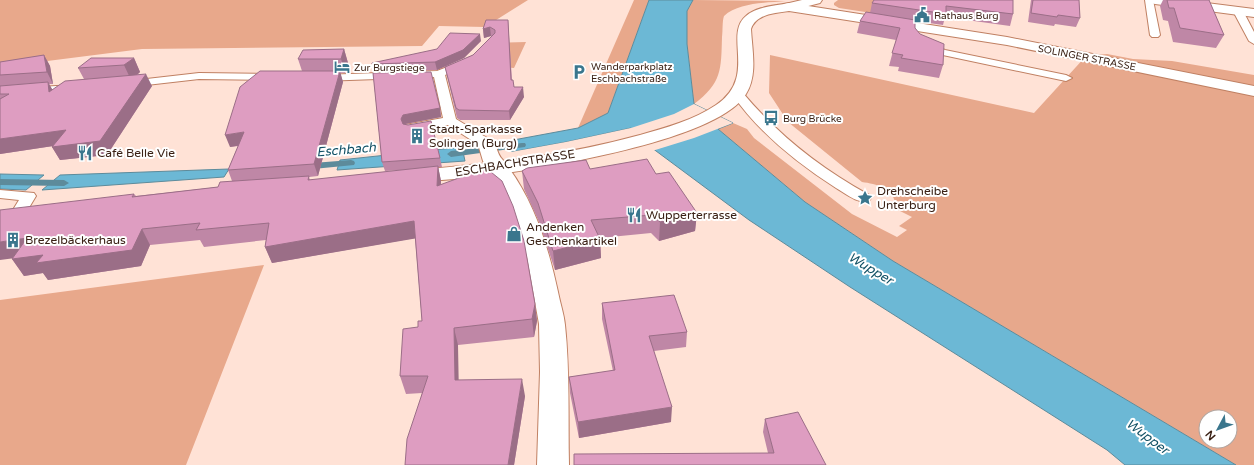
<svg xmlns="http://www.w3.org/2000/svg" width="1254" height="465" font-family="'Varela Round',sans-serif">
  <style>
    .green { fill: #e7a88c; fill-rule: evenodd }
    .forest { fill: #e8a88b }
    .water { fill: #6cb8d5; stroke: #5d8b9b }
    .pier { fill: #ffe2d6 }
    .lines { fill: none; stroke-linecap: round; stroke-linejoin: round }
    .stream { fill: #5d8b9b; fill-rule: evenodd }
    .lane-casing { stroke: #c08063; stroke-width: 2 }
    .street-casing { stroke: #c08063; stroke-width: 2 }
    .secondary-casing { stroke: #c08063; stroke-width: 2 }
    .lane { fill: #fff; fill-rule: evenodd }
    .street { fill: #fff; fill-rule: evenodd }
    .secondary { fill: #fff; fill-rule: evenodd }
    .wall { fill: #bf87a6 }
    .shaded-wall { fill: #9b6e87 }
    .building { fill: #de9dc1; stroke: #9b6e87 }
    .labels { text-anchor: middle; stroke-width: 4; stroke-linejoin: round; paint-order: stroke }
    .far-poi-label { font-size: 10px; fill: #3a2115; stroke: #fff; text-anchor: start }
    .far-street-label { font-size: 10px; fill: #3a2115; stroke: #fff }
    .poi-label { font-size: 12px; fill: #3a2115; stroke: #fff; text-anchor: start }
    .street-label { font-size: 12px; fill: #3a2115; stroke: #fff }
    .water-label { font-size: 13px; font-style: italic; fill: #115165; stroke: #fff }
  </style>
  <rect width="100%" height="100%" fill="#ffe2d6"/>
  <!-- green -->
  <path class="green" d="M693,0L786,1C767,3 739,2 724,16C722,22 723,30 722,37C721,70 722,83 694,104L687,44V11Z
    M838,0H885V15L839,8L834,5V3Z
    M526,42L514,68L470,65L496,43Z
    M1107,54L1133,59L1172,61L1254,75V465H1236L893,261L805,202L718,129L733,123L747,129L754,138L852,214L897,237L907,230L899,226L912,217L894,208L896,206C894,188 876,184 862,182L788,122L769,93L770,55L1034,113L1086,56ZM1206,417H1230V441H1206Z"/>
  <!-- forest -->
  <path class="forest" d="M0,0H528L485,27L439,26L422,46L142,49L0,67Z
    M634,0H649L608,113L578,128Z
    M264,265L186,465H0V300Z"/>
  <!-- water -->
  <path class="water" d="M649,0H693L687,11V44L694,104L733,123L718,129L805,202L893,261L1236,465H1125L1107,450L850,287L749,220L652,148L631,128L566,142L511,152L508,141L578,128L608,113Z
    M462,147L465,161L337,170L340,160Z
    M229,169L224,177L42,190L60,175Z
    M0,174L44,175L26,190L0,189Z"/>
  <!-- pier -->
  <path class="pier" d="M694,104L733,123L694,138L652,151L631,130L567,144L511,154L509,152L506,142L508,141L511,152L566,142L631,128L674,114Z"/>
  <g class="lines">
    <!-- stream -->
    <path class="stream" d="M522,143H525L526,145L525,147L451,157L447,154L451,151Z
      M351,160L354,161L355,163L354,165L313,169L309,166L313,163Z
      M0,179L64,180L69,183L64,186L0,185Z"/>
    <defs>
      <path id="lane" d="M1145,0H1153L1160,35L1158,37H1152L1150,35Z
        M1238,8L1243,11L1254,32V44L1249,41L1233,11Z
        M924,41L945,50L1066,75L1072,78L1066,81L938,54L920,46L919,44L920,42Z
        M465,60L470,63L469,65L445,75L456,119L492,141L494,144L492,147H482L448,125L410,132L405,131L404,128L405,125L443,118L434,77L321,81L315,78L321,75L437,71Z
        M199,73L274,74L280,77L274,80L199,79L129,87L125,86L123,84L125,82L129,81Z
        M76,85L80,86L82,88L80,90L0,97V89Z
        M738,90L742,92C778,135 820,168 869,195L871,198L869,201C858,204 846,194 836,188C797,163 759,133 732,94L734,92Z
        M0,190L34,193L36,196L24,216L19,218L14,216L11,213L19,200L0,198Z"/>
      <path id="street" d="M802,0H822L820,3L789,11L785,10L783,7L785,4Z
        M1149,0H1183L1254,9V17L1155,4L1151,3Z
        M487,139L493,140C497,146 497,154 502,159C533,197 548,245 558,292C560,303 564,314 565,325C570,371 568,419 569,465H537L540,372L539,324L527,257L516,221L503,190L492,171L483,161L478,144L481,140Z"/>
      <path id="secondary" d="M789,3L1007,37L1254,86V96L1007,45L789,11C775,13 756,14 751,29C752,50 758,75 746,94C718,141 542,168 487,176C461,179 435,180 409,183L402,181L399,177L402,173L409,171C487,164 564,156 640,135C665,128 694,120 716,105C758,77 723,35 746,16C757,6 775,6 789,3Z"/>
    </defs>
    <!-- lane casing -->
    <use href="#lane" class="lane-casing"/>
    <!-- street casing -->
    <use href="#street" class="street-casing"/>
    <!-- secondary casing -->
    <use href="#secondary" class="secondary-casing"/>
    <!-- lane -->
    <use href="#lane" class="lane"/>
    <!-- street -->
    <use href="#street" class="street"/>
    <!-- secondary -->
    <use href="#secondary" class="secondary"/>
  </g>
  <!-- wall -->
  <path class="wall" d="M1013,0V14L1010,26L945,17L943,25L915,21V28L943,65L939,78L898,71L899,67L889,66L896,40L857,33L860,21L870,13L872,3Z
    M1031,0H1079L1080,18L1076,27L1055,24L1054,26L1028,22Z
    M1163,0H1209L1224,35L1216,48L1173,42L1168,21L1163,20L1160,6Z
    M508,20L512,80L514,87L524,97L510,120H460L457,118L447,76L445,67L473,55L492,36H491L484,38L483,29Z
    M481,41L464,58L437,70L374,72L372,64Z
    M344,49L348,63L345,73H340L343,82L318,176L309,177L310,180L405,170L385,171L382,162L373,73L440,108L441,117L405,124H404L440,158L442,167H438L441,181V185L535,304L537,321L534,337L458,345V380L525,396L514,465H405L422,393L406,394L400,376L418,327L422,321L415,238L272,263L265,247L266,240L204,247L200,240L150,245L141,266L48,280L43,273L24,276L12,259L134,194L136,196L218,187L232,181L228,170L238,146L230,147L302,71L298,59Z
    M44,55L50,66L53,84H49L52,90L84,79L78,68L134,58L140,72L137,75L152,86L107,155L60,160L52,147L53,146L0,154V62Z
    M590,169L656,174L697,213L695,231L659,241L651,233L600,238L601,258L555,270L539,222L524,189L522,171Z
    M602,303L687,332L686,347L654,351L671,422L579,438L570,393L569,377L613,371L602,319Z
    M765,419L826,465L768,453L763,432Z"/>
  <!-- shaded-wall -->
  <path class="shaded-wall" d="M490,27L491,36L484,38L483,29Z
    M480,34L481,41L464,58L437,70L435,62Z
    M344,49L348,63L345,73L341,59Z
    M44,55L50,66L53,84L47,72Z
    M134,58L140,72L131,80L124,65Z
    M340,71L343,82L318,176L314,164Z
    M146,74L152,86L107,155L60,160L52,147Z
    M48,82L55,94L49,92Z
    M523,87L524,97L510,120L509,111Z
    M440,108L441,117L405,124L403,128L401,119L403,115Z
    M66,130L73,143L0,154V139Z
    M244,132L248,144L230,147L225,135Z
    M438,166L441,181L440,202L437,186Z
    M697,213L695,231L659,241L660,222Z
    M414,221L418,238L272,263L265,247Z
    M142,229L150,245L141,266L48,280L43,273L24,276L12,259Z
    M27,238L38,255L0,260V242Z
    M600,239L601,258L555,270L553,251Z
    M535,304L537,321L534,337L532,319Z
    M454,328L458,345L459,398L455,380Z
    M522,379L525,396L514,465H508Z
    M672,407L671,422L579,438L578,422Z"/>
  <!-- building -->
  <path class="building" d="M874,0H1013V14L946,6V14L872,3Z
    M1033,0H1079L1080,18L1058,15L1057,17L1031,13Z
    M1167,0H1209L1224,35L1180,28L1174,8H1169Z
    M866,12L915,20V28L920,34L944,44L943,65L901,58L903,55L892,53L900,28L860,21Z
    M486,20H508L511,80H513L514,87H523L509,111L459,110L456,108L445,67L473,55L495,33V30L490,27L483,29Z
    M450,33L480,34L463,50L435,62L372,64V63L437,49Z
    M344,49L341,59H298L303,50Z
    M44,55L47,72L0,75V62Z
    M91,58H134L124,65L78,68Z
    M260,71H340L314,164L228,170L244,132L225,135L240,87Z
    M431,72L440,108L403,115L401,119L403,124L408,125L431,121L440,158L382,162L373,73Z
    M146,74L100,141L52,147L66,130L0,139V99L9,94H0V86L48,82L49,92L65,81Z
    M647,159L656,174L669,172L697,213L660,222L652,215L591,220L600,239L553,251L538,203L522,171L527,168L586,160L590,169Z
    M438,166L437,186L486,168L502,181L513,206L524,241L535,304L532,319L454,328L455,380L522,379L508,465H405L407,439L428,376H400L403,329L418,327V321H422L414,221L265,247L269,223L196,230L200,223L142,229L132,250L36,263L43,255L12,259L27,238L0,242V210L134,194L132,197L218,187L220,182L309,176L308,180Z
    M674,295L687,332L649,336L672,407L578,422L569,377L615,370L602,303Z
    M798,412L826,465H574V454L774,453L765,419Z"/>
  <!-- icons -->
  <defs>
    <symbol id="civic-bare" viewBox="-9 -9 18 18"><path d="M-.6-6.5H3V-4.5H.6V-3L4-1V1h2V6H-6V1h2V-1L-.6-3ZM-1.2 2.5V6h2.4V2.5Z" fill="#3a768d" stroke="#fff" stroke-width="2.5" paint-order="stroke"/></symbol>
    <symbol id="hotel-bare" viewBox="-9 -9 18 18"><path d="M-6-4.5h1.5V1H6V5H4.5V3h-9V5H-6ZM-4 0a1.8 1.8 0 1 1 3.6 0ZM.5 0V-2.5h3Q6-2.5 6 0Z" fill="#3a768d" stroke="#fff" stroke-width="2.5" paint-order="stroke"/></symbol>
    <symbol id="parking-bare" viewBox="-9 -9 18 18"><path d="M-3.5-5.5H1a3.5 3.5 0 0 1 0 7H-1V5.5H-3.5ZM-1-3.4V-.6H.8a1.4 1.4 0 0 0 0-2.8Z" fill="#3a768d" stroke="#fff" stroke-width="2.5" paint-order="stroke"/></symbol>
    <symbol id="bus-bare" viewBox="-9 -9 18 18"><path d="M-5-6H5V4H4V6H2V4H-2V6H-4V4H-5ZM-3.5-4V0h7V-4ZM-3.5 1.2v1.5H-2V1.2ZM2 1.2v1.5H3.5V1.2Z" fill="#3a768d" stroke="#fff" stroke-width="2.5" paint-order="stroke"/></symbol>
    <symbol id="building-bare" viewBox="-9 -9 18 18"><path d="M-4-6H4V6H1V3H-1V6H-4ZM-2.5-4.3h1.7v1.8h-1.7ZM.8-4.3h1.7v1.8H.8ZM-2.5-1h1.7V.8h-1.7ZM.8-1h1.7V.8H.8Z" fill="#3a768d" stroke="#fff" stroke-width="2.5" paint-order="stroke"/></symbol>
    <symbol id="restaurant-bare" viewBox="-9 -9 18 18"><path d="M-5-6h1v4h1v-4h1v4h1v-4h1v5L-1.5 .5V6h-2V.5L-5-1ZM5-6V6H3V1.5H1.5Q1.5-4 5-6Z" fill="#3a768d" stroke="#fff" stroke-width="2.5" paint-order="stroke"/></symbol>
    <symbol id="sight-bare" viewBox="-9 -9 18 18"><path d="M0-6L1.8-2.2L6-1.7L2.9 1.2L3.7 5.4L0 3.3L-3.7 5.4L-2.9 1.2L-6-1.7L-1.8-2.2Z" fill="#3a768d" stroke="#fff" stroke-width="2.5" paint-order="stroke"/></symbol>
    <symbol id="shop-bare" viewBox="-9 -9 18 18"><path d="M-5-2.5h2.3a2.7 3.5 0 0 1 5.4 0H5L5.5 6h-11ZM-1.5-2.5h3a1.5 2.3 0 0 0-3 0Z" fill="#3a768d" stroke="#fff" stroke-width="2.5" paint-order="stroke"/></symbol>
  </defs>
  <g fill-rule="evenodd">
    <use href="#civic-bare" x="911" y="4" width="22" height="22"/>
    <use href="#hotel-bare" x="331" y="56" width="22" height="22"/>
    <use href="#parking-bare" x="568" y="61" width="22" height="22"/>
    <use href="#bus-bare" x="760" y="107" width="22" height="22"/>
    <use href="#building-bare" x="406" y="125" width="22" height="22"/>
    <use href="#restaurant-bare" x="74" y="142" width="22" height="22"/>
    <use href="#sight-bare" x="854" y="187" width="22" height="22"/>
    <use href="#restaurant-bare" x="623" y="204" width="22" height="22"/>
    <use href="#shop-bare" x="503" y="223" width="22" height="22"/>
    <use href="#building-bare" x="2" y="229" width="22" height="22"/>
  </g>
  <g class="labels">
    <!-- far-poi labels -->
    <g class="far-poi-label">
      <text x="934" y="19">Rathaus Burg</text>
      <text x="591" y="70">Wanderparkplatz<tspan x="591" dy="12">Eschbachstraße</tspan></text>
      <text x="354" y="71">Zur Burgstiege</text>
      <text x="783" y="122">Burg Brücke</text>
    </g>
    <!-- far-street labels -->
    <g class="far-street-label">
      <text transform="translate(1087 57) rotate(11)" y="4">SOLINGER STRASSE</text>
    </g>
    <!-- poi labels -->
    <g class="poi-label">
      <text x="429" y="133">Stadt-Sparkasse<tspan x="429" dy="14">Solingen (Burg)</tspan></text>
      <text x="97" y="157">Café Belle Vie</text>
      <text x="877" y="195">Drehscheibe<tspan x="877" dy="14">Unterburg</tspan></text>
      <text x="646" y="219">Wupperterrasse</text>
      <text x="526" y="231">Andenken<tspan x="526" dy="14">Geschenkartikel</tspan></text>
      <text x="25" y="244">Brezelbäckerhaus</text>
    </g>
    <!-- street labels -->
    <g class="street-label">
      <text transform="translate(515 163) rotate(-9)" y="4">ESCHBACHSTRASSE</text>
    </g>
    <!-- water labels -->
    <g class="water-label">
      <text transform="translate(346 149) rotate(-5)" y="5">Eschbach</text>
      <text transform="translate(871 268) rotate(31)" y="5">Wupper</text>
      <text transform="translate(1148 436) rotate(37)" y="5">Wupper</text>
    </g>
  </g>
  <!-- north arrow -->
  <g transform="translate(1218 429) rotate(229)"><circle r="19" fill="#ffffff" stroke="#b0a6a1"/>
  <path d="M0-3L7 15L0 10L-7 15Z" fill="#3a768d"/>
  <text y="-6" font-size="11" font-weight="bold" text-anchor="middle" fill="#3a2115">N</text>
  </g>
</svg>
